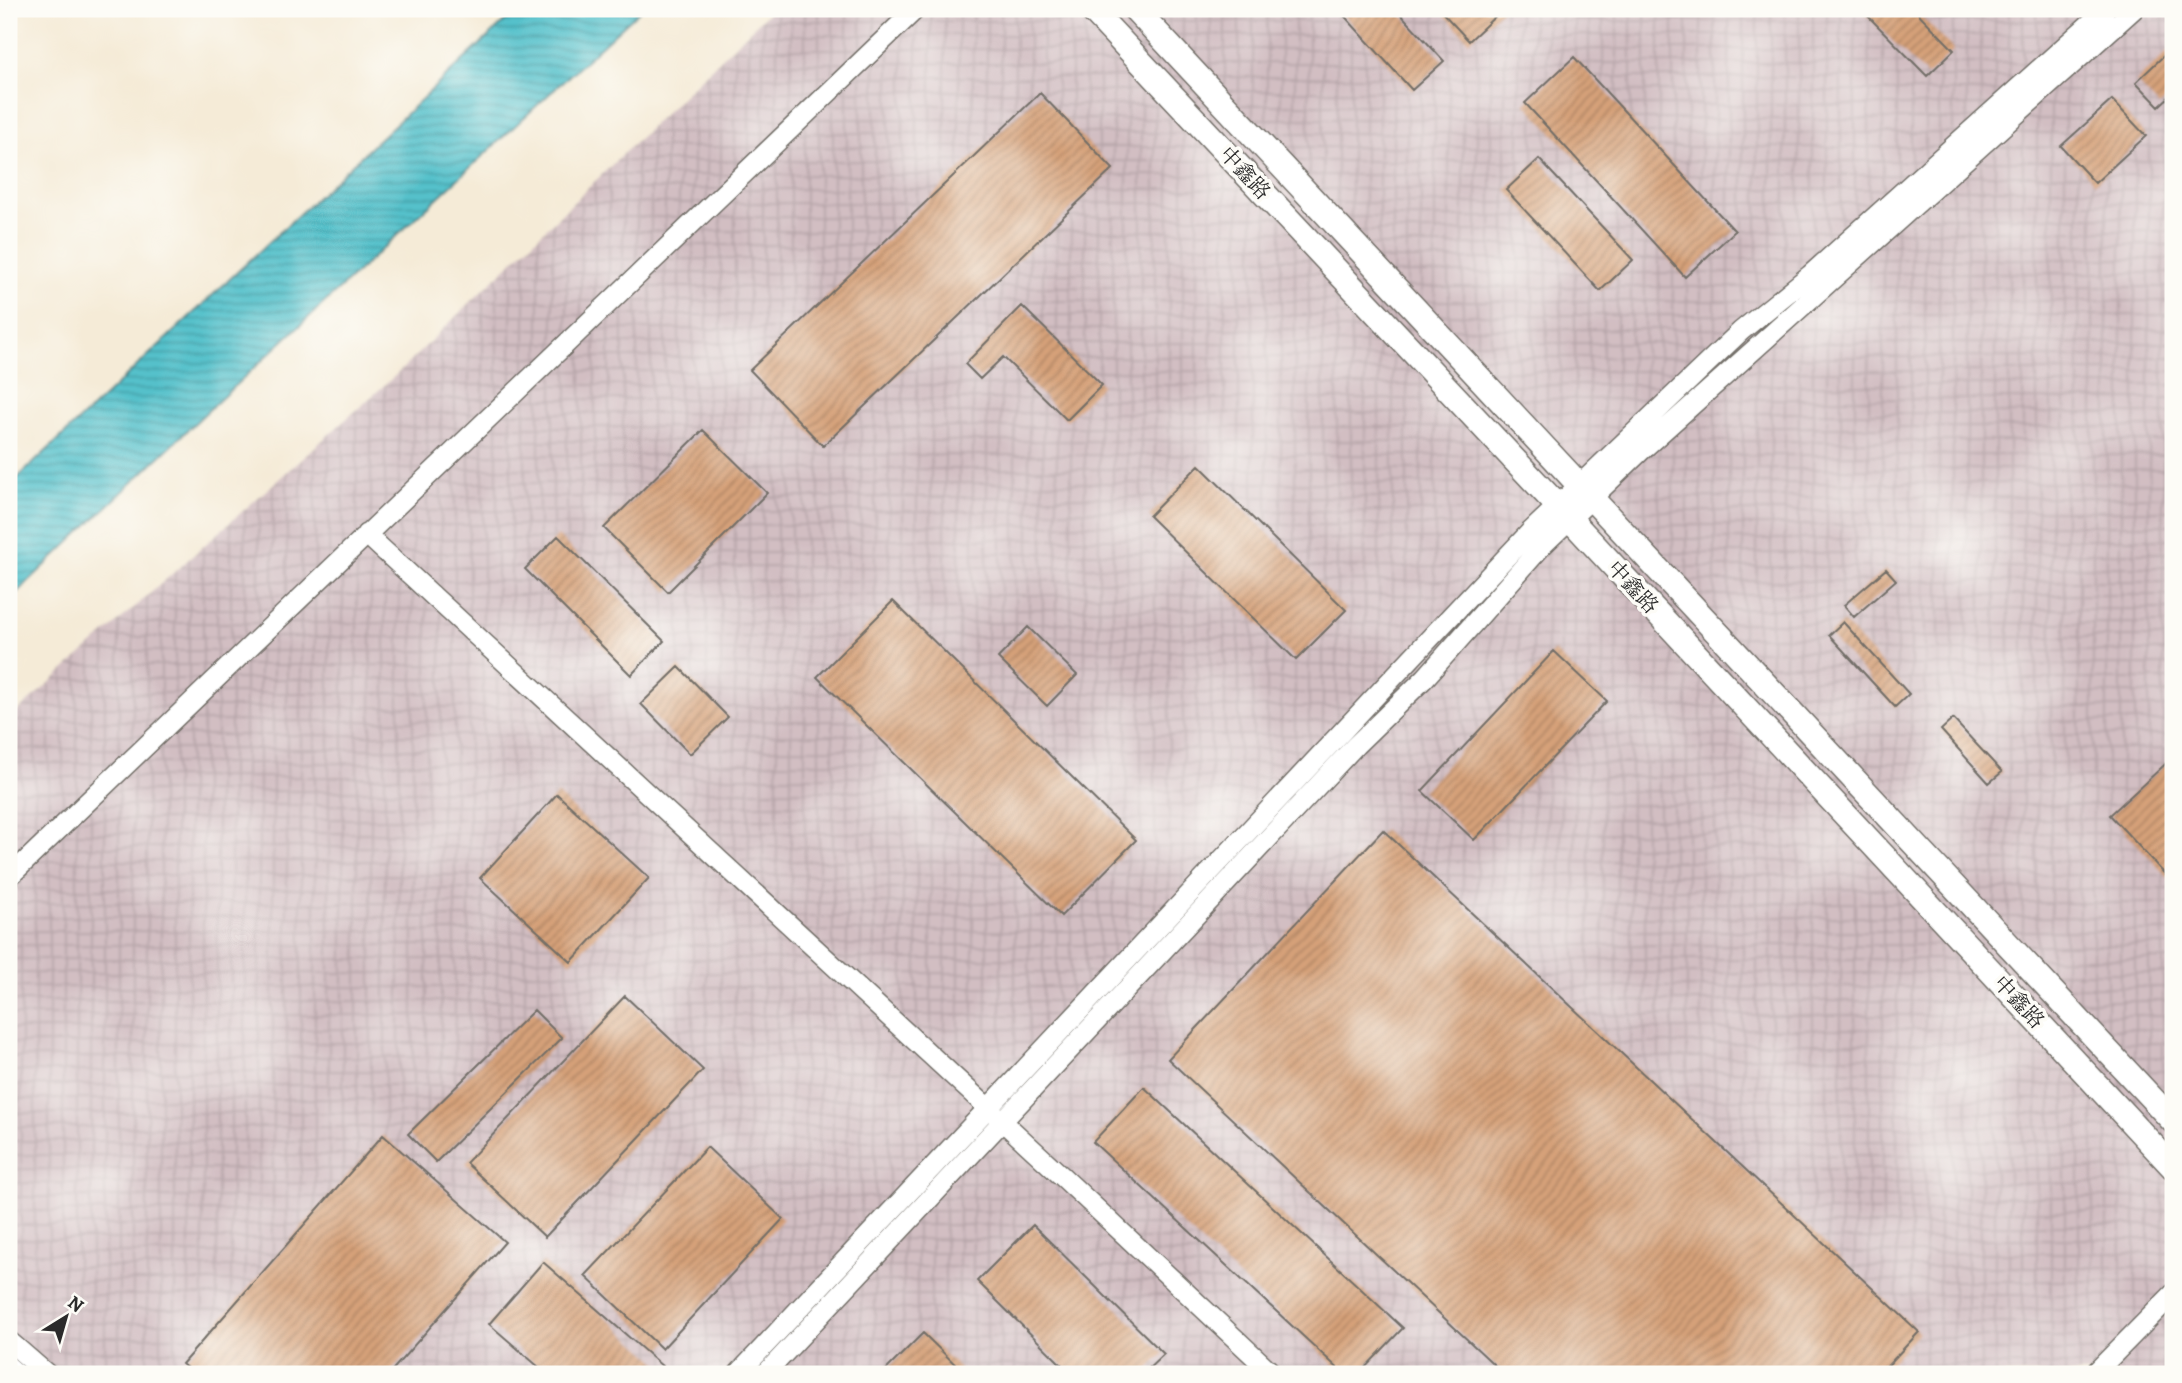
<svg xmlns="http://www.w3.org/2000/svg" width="2182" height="1383" font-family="Alegreya,'Noto Serif SC',serif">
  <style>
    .industrial { fill: url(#industrial-grid) }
    .water { fill: url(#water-rules); stroke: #40767b; stroke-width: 2 }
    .building { fill: url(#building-hatch) }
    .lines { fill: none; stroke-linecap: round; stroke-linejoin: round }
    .minor-casing { stroke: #726e67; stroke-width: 22 }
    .major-casing { stroke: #726e67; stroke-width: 27 }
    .minor { stroke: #fff; stroke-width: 19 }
    .major { stroke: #fff; stroke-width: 24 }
    .labels { text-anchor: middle; stroke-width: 7; stroke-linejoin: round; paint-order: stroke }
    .street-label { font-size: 21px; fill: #2b2b2b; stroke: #fdfcf7 }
  </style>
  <defs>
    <pattern id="industrial-grid" width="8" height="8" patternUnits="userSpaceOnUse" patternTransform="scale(1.75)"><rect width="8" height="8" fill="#d2bec2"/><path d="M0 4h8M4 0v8" fill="none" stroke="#b4a3a7"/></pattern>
    <pattern id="water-rules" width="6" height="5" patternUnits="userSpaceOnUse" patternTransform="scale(1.75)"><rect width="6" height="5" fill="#54c1cb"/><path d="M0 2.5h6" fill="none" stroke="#469da5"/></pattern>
    <pattern id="building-hatch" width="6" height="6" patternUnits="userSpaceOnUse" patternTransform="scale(1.75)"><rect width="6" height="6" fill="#d6a179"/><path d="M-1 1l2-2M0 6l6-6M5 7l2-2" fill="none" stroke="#ae8363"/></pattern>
  </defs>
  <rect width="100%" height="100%" fill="#fdfcf7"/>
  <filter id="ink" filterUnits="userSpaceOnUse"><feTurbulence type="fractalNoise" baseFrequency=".0143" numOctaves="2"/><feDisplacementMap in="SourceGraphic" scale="14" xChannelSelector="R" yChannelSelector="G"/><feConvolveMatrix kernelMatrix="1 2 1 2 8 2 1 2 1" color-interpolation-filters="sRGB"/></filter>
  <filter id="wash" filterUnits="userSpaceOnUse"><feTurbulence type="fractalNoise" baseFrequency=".00686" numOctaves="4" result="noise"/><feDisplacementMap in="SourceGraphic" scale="28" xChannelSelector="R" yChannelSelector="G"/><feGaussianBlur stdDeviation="1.57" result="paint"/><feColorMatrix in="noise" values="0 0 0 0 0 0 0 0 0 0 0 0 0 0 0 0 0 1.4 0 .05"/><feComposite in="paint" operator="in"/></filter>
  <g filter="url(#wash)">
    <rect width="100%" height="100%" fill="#f5ebd7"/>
    <!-- industrial -->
    <path class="industrial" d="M772,9H2173V1374H9V719L397,374Z"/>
    <!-- water -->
    <path class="water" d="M518,9H641L199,419L9,600V486Z"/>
    <g id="blocks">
      <!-- building -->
      <path class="building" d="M1338,9H1396L1444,61L1412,90Z
        M1439,9H1503L1469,41Z
        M1861,9H1914L1954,50L1927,76Z
        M2173,47V93L2159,106L2136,82Z
        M1574,57L1735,231L1685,277L1525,103Z
        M1040,93L1113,169L823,446L750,370Z
        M2112,100L2146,136L2095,183L2061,146Z
        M1539,159L1633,260L1600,291L1506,190Z
        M1022,306L1102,385L1067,420L1003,357L980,379L965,364Z
        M703,430L767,493L668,592L604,528Z
        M1199,465L1346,610L1296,660L1149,516Z
        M558,536L664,641L631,675L525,569Z
        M1886,569L1896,580L1854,617L1844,605Z
        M893,601L1136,840L1061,916L817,677Z
        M1843,622L1909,694L1895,707L1829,635Z
        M1028,627L1077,675L1047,706L998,658Z
        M1554,651L1607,701L1474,840L1422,791Z
        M679,667L728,717L690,754L641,704Z
        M1953,719L2002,772L1989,783L1941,730Z
        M2173,757V883L2110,815Z
        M557,794L649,878L571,962L480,878Z
        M1383,830L1919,1332L1880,1374H1504L1168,1059Z
        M625,996L703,1070L545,1237L466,1163Z
        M534,1010L562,1038L436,1162L408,1134Z
        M1144,1087L1403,1328L1359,1374H1344L1093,1142Z
        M383,1135L505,1242L389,1374H194L182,1364Z
        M707,1147L783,1219L662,1349L585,1276Z
        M1033,1225L1164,1354L1143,1374H1071L977,1281Z
        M543,1262L662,1366L655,1374H547L489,1324Z
        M923,1333L965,1374H890L886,1370Z"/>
    </g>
  </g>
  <g filter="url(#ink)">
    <use href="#blocks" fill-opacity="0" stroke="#726e67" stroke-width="2"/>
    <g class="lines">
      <defs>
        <path id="minor" d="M366,534L1066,1180L1273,1374
          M9,877L916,9
          M9,1341L47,1374
          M9,1367L17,1374
          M738,1374L1529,533L1741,331L1810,275L2106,9
          M765,1374L1356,745L1425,678L1543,545L1641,451L2134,9
          M2094,1374L2173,1294"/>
        <path id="major" d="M1091,9L1570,519L2173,1167
          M1135,9L2173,1121"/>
      </defs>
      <!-- minor casing -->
      <use href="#minor" class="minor-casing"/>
      <!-- major casing -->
      <use href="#major" class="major-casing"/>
      <!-- minor -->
      <use href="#minor" class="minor"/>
      <!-- major -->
      <use href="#major" class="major"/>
    </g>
  </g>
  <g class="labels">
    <!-- street labels -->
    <g class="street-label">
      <text transform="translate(1245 173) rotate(47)" y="7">中鑫路</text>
      <text transform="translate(1633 587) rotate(47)" y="7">中鑫路</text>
      <text transform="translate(2019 1002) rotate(47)" y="7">中鑫路</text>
    </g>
  </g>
  <!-- margin -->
  <rect width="2182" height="1383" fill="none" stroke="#fdfcf7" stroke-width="35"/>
  <!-- north arrow -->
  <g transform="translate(66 1317) rotate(37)" stroke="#fdfcf7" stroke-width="5" paint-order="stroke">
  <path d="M0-5L12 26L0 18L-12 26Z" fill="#2b2b2b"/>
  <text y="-10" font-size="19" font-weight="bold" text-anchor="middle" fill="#2b2b2b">N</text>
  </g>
</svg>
